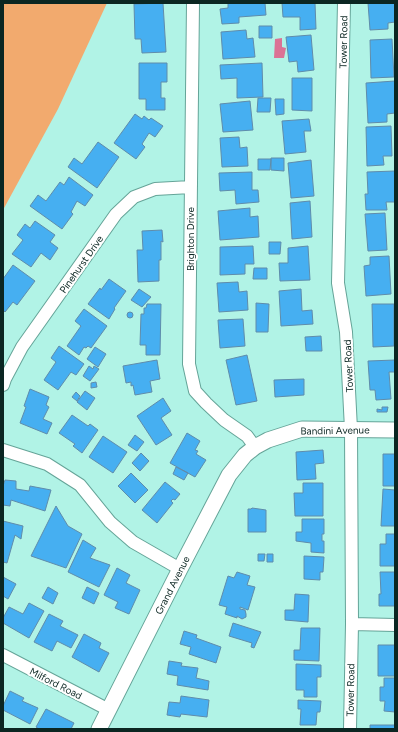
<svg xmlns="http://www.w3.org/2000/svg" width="398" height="732" font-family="Figtree,sans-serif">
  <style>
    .green { fill: #f2aa6e }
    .water { fill: #db7295 }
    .building { fill: #46aff1; stroke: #5f8cab }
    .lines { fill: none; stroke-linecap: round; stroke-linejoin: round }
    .minor-casing { stroke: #65a498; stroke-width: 14 }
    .tertiary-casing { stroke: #65a498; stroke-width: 17 }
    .minor { stroke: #fff; stroke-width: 12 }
    .tertiary { stroke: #fff; stroke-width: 15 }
    .labels { text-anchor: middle; stroke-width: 4; stroke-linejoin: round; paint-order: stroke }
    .street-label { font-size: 10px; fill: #0b2622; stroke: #fff }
  </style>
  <rect width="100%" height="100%" fill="#b1f3e6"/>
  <!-- green -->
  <path class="green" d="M3,3H107L58,109L3,210Z"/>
  <!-- water -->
  <path class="water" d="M282,38V47L286,48L284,58H274L275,39Z"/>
  <!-- building -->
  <path class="building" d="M163,3L166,52L142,53L141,39H135L134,4Z
    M228,3H265L266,15L239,17V23L222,24L220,9L228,8Z
    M282,3H315L316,29L300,30V17H283Z
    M368,3H395V22L388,23V29L370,30Z
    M259,26H272V38H259Z
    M246,30L247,39L253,38L255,57L223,59L221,32Z
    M311,35L314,70L298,72L297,61L289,62L286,37Z
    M392,39L394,77L371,78L370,40Z
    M139,63H167V82H161V98H165V110H146V99H139Z
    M262,63L263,97L237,98V78L221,79L220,65Z
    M292,78H312V111L292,110Z
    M395,81V113L387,114V122L368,123L366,83Z
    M258,98H271L270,112H257Z
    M275,99H284V114L276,115Z
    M250,101L253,130L223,132L220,104Z
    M135,114L142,119L144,116L149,120L151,118L163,126L155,137L149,133L142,144L145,147L136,159L114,143Z
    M309,119L311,131H304L306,152L285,154L282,121Z
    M391,126L392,156H383L384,165L367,166L366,127Z
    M239,137L240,148L247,147L248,166L222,167L220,138Z
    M98,142L119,157L97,188L68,167L74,158L82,164Z
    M271,158H284V171L271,170Z
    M258,159H271L270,170H258Z
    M311,160L314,196L291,198L288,163Z
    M395,171V202H386L387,210H366L365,194H368L367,172Z
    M252,172V190H258L259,202L236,204L235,190L220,191L219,173Z
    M69,177L93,195L85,206L77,201L71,212L73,214L62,229L30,206L38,195L46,201L60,182L64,185Z
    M310,201L312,237L292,239L290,203Z
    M250,208V217L258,216L259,237L220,240L218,211Z
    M385,213L387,250L368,251L365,214Z
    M35,221L55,235L50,242L58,248L50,260L41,253L31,267L12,254L23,240L17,235L25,224L30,228Z
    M162,230L163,242L161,241V260H159V281L138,282L137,250H143L142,231Z
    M269,242H281L280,254H269Z
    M253,246L254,264H245V274L220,275V247Z
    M308,246L310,280L280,281L279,263H288V248Z
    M389,256L391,294L366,296L364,266L370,265V257Z
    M13,265L35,281L17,305L13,302L5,312L3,310V279Z
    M254,268H267V279H253Z
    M109,279L126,291L114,308L115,309L109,319L88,304L100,288L101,290Z
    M238,282L239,292L247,291L248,310L219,312L217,283Z
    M139,289L151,297L142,307L131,300Z
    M301,289L302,311L312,310L313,324L281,326L279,291Z
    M256,303L269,304L268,332H256Z
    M147,304H161L160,355H146V345H140L141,314H144V308H146Z
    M372,304H394V346L373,347Z
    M84,309L107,326L91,348L88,346L86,348L84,347L79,355L67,346L81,326L75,321Z
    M127 315a3 3 0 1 1 6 0a3 3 0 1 1-6 0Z
    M243,319L245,346L220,348L218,320Z
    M321,336L322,351H306L305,337Z
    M59,346L84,364L76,375L71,372L58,390L44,380L56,362L51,358Z
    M95,347L106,354L98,367L87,359Z
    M247,355L257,401L236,405L226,360Z
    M157,360L160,379L150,381L152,392L135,395L133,385L131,386V382L126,383L123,366Z
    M395,360V372H389L391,399L376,400L375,390H370L368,361Z
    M89,366L93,369L94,366L99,369L90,381L83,376Z
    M304,379V395L275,397L274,380Z
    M96,382L97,387L91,388V383Z
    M30,389L49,397L46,405L49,407L43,419L52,423L47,434L20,423L26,407L24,406Z
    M85,391L95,398L87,410L77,402Z
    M76,392L80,396L77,401L72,397Z
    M163,398L171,411L161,418L172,435L156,445L137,416Z
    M382,407H388L387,412H377V409L382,410Z
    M72,415L88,426L90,424L98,430L82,453L73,446L75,444L59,433Z
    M187,433L200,441L195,450L198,451L196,454L206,460L195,477L170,463Z
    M135,435L144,442L137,451L128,445Z
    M103,436L127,452L113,473L89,457Z
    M323,450L324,463L315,464L316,479L297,480L296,452Z
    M141,453L149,461L140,471L132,463Z
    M383,454H395V486H383Z
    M176,467L188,473L184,480L173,474Z
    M131,473L148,490L135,503L118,486Z
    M5,480L16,481V489L29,491L30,486L51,490L45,511L11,500L10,506L3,505V486Z
    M165,482L180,494L175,500L173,499L171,501L173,503L157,523L142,510Z
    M303,483H323V516H295L294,493H303Z
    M383,489L395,490V526H381Z
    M56,506L68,526L82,534L66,568L31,556Z
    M252,508L266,510V532H248V509H251Z
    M302,519H324V534H322V541H324V553L311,552V543L296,541V532H302Z
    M3,521L23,526L21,539L15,535L7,563L3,562Z
    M386,534H395V566H380V544H386Z
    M83,540L96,548L90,558L110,565L99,587L68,572Z
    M258,554H265L264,561H258Z
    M267,554H273V562H267Z
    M304,556L324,557L323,572H320V580L304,579Z
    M117,568L130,575L126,583L140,590L129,614L115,608L118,602L104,595Z
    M237,572L250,576L247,585L255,587L248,610L240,607V609L245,610L246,614V617L242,619L237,616V618L225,614L227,607L219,605L228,576L234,578Z
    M380,572H395V606H379V594H381Z
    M3,577L16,584L8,599L3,596Z
    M48,587L58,593L53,604L42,598Z
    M87,587L99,593L94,604L82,598Z
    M295,594L309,595L308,622L285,620V610H294Z
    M29,603L44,611L29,638L3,623V618L9,607L23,614Z
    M49,614L63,621L60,626L78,635L71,648L57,641L52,651L34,642Z
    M233,623L261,632L254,648L251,647L252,643L229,636Z
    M301,628H320L319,661L294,660V650H300Z
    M184,631L197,635L196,638L221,647L216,663L189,654L191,647L180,644Z
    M84,634L101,643L99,648L109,653L99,672L72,657Z
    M378,645H395V676H378Z
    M169,661L182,663L181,666L198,668L196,678L209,681L208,690L177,685L178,676L167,674Z
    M296,664L321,665V677H317V697H304V690H296Z
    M384,678H395V712L384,711L385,701H380V687H384Z
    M10,691L24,698L22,701L38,708L30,724L3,710V706Z
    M181,696L209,700L207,717L181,714L180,717L167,715L169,702L180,703Z
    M298,700L321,701L320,712H317L316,725H300L301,709H298Z
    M46,709L74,723L71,729H39L36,727Z
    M370,725H395V729H370Z"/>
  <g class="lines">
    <defs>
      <path id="minor" d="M193,3L189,364L195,391L206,403L224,420L247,436L255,447
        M344,3L338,283L346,332L351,429L352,624L350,729
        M3,385L5,379L22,347L116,214L134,197L155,189L191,187
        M3,450L47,464L80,485L110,522L133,542L180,569
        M352,624L395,625
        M3,655L109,710"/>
      <path id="tertiary" d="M99,729L180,569L229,475L245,455L255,447L268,440L302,429L395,430"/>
    </defs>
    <!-- minor casing -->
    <use href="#minor" class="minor-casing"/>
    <!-- tertiary casing -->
    <use href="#tertiary" class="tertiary-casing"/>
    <!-- minor -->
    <use href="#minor" class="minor"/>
    <!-- tertiary -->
    <use href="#tertiary" class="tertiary"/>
  </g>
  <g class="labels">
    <!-- street labels -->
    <g class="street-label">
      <text transform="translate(343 42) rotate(-89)" y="4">Tower Road</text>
      <text transform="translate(190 239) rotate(-90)" y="4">Brighton Drive</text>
      <text transform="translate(81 264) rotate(-55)" y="4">Pinehurst Drive</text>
      <text transform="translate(348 366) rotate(-93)" y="4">Tower Road</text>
      <text transform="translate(335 430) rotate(-1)" y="4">Bandini Avenue</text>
      <text transform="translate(172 585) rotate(-63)" y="4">Grand Avenue</text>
      <text transform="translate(56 683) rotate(27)" y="4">Milford Road</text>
      <text transform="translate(350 690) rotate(-89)" y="4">Tower Road</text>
    </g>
  </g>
  <!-- border -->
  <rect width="398" height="732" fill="none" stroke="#0b2622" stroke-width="8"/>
</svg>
